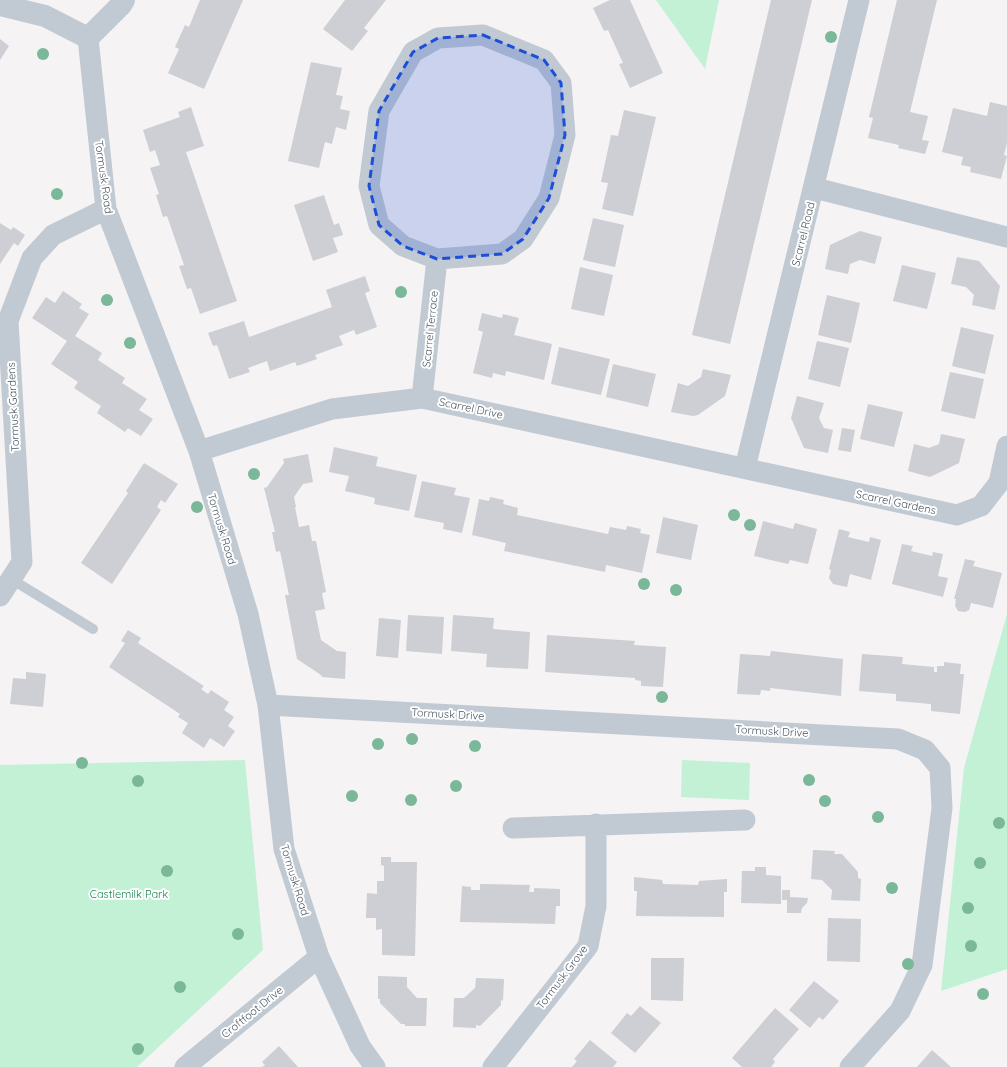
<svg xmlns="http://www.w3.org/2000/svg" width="1007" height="1067" font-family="Quicksand,sans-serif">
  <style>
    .green { fill: #c3f1d5 }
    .building { fill: #cdcfd5 }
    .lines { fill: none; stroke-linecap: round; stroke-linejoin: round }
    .service { stroke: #c1cad2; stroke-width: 10 }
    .minor { stroke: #c1cad2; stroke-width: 21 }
    .tertiary { stroke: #c1cad2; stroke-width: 22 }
    .tree { fill: #7bb799 }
    .marked { fill: #1d4ed8; fill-opacity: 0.2; stroke: #1d4ed8; stroke-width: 3; stroke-dasharray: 8 5; stroke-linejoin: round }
    .labels { text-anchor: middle; stroke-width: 4; stroke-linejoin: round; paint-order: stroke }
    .street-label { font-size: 11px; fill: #4a5661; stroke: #fff }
    .park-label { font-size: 11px; fill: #17864f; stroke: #fff }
  </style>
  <rect width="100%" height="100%" fill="#f5f3f3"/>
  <!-- green -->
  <path class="green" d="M656,0H719L705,69Z
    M1007,614V969L941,991L964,768Z
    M245,760L263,950L137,1067H0V765Z
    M682,760L750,763L749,800L681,797Z"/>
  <!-- building -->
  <path class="building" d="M200,0H243L204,89L168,73L179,49L175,47L185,25L189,27Z
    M345,0H386L364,28L368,31L352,51L323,29Z
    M610,0H630L663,73L630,88L619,64L623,63L608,30L604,31L593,8Z
    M771,0H812L730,344L692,335Z
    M897,0H937L910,112L928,116L922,140L929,141L925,154L898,148L899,145L868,138L873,118L869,117Z
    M0,39L9,46L0,60Z
    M311,62L342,68L336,95L343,96L340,109L350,111L346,130L336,127L332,144L325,142L319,168L288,161Z
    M990,102L1007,106V143L1004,155L1007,156L1001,179L970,172L971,167L961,165L963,157L942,152L953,108L987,116Z
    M191,107L204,146L186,152L237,301L200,314L191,288L187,289L179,266L184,265L167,216L163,217L156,195L159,194L150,168L160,165L155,150L150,152L143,130L180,117L178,112Z
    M624,110L656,117L633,216L602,209L608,183L601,182L611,135L618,136Z
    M324,195L334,225L339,223L343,235L333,238L338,252L313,261L294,205Z
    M593,218L624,225L615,267L583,260Z
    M0,223L11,230L13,227L25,235L18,246L14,243L0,264Z
    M860,231L882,237L875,264L860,260L850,264L848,274L825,269L830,245Z
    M957,257L979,261L1000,286L995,310L972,305L974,295L966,287L951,284Z
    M902,265L936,273L927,309L893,301Z
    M580,267L613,275L604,316L571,309Z
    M365,276L370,291L365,293L377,327L356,335L354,330L339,336L343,345L315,355L317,359L297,366L295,362L270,371L267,361L248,368L250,372L229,379L217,345L213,346L208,333L244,321L249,337L332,307L326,290Z
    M63,291L82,304L79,308L89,314L75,336L102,353L98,360L125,378L122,383L147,399L139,410L153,419L141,436L128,428L125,432L97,413L101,406L74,388L78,382L51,364L67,341L32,318L46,297L55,303Z
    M827,295L860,303L851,343L818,335Z
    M482,313L502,318L503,314L519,318L514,335L552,344L544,380L506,371L505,376L493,373L492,378L473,373L483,332L478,330Z
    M961,327L994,335L985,374L952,366Z
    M817,341L849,348L840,387L808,379Z
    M559,347L610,359L601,395L551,384Z
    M613,364L656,374L648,407L606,397Z
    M703,369L731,375L725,396L698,415L693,416L671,412L678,383L688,386L701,377Z
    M950,372L984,379L975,419L941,411Z
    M797,396L824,403L819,418L824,428L833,430L828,453L804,448L791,418Z
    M868,404L903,412L894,447L860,439Z
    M842,428L855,430L851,452L838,450Z
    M941,434L965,439L959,463L930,477L908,471L914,444L929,448L939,444Z
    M334,447L378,457L376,466L417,475L409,511L374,504L375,498L345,491L349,476L329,472Z
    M308,454L313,482L303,484L294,497L296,507H295L299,527L309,525L312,541H316L326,592L322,593L325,609L315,611L321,640L337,651L346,652L345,679L322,677L321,675L297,659L285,595H289L280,551L276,552L272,532H275L264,488L267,487L284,463L283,459Z
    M144,463L178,484L165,503L161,500L157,507L161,510L112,584L81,563L128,493L126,491Z
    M422,481L456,488L454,495L470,498L462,533L443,529L444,523L414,517Z
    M490,497L504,500L503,504L518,508L517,515L608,534L610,527L626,530L627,526L641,529L640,533L650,535L642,573L606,565L605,572L504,551L506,543L472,535L479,499L489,501Z
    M663,517L698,525L691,560L656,553Z
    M763,521L793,529L795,523L817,529L808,564L790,560L788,564L754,556Z
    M839,529L850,532L848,537L869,542L870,537L881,540L871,580L850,574L847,587L833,584L829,578L831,570L829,569Z
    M902,544L913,546L911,551L932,556L933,552L943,554L938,576L948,578L943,597L892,584Z
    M965,559L975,561L973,566L1002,573L993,608L971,603L969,610L965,612L958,611L955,606L956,599H954Z
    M408,615L444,617L442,654L406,651Z
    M453,615L494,618L493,629L530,632L528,669L486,667L487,654L451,651Z
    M379,618L401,620L398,658L376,656Z
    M128,630L141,638L138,643L204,686L201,689L208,694L211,690L229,702L224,710L234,717L228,726L235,731L224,747L210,738L204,748L182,733L188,723L178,717L180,714L109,667L125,643L121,641Z
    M547,635L635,641L634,645L666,647L663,687L641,686V681L635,680V678L545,672Z
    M771,651L843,659L841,696L770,688V691L761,690L760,695L737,694L740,654L770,656Z
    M862,654L903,657L902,664L934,667V672H937V666H944V662L961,664L960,674H964L960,714L931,711V704L896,701V694L859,691Z
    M26,672L46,674L43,707L10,704L13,678L26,679Z
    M813,850L835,851L834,854H842L858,872V878L861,879L860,901L831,900L832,890L822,880L811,879Z
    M381,857H391V862H417L415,956L382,955V929L376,930V918H366L367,893L377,894V881H384V866L381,865Z
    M755,867H766V875L781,876V904L741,903L742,871H755Z
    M634,877L662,880L663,884L698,885L699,881L727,879V892H724V917L636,916L637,891H634Z
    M480,884L530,885L529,892H534V888L560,889V906H556L555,924L460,922L462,886L471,887V890H480Z
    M782,890H790V897L808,898L807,903L802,908L801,913H787V900H782Z
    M828,918L861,919L860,962L827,961Z
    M651,958H684L683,1001L651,1000Z
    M378,976L407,977V987L417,998H427L426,1026H405V1024H401L380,1003V999H378Z
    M476,978L504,979L503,1001L501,1000V1005L480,1026L476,1025V1028L453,1027L454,998H464L475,988Z
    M814,981L839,1001L823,1020L819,1017L810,1028L789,1010Z
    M640,1006L661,1023L635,1053L611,1033L627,1013L631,1016Z
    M775,1008L799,1029L773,1059L775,1062L771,1067H742L732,1058Z
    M590,1040L617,1062L613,1067H572L577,1061L574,1059Z
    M279,1046L298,1067H262L265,1065L262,1062Z
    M932,1050L951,1067H917Z"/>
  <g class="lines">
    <!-- service -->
    <path class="service" d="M11,579L93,629"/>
    <!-- minor -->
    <path class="minor" d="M88,38L106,209L199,451L248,614L268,705L284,849L319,957L360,1046L375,1067
      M815,188L1007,237
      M422,398L437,259L502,254L523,239L549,198L565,135L561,83L544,60L483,35L438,38L413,52L379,111L369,186L379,225L403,246L437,259
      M199,451L332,409L422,398L957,515L981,506L999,483L1007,446
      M745,468L859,0
      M0,596L22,562L8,321L32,258L53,235L106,209
      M268,705L898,739L925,750L940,768L942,808L922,965L900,1011L850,1067
      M513,828L745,820
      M185,1067L319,957
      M493,1067L588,946L596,906V824"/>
    <!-- tertiary -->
    <path class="tertiary" d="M0,5L45,16L88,38L121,5L124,0"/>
  </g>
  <!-- trees -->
  <g class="tree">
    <circle cx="831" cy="37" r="6"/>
    <circle cx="43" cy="54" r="6"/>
    <circle cx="57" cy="194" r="6"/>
    <circle cx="401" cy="292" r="6"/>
    <circle cx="107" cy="300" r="6"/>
    <circle cx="130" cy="343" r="6"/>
    <circle cx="254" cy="474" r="6"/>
    <circle cx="197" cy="507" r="6"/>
    <circle cx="734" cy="515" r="6"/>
    <circle cx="750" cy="525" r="6"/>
    <circle cx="644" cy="584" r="6"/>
    <circle cx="676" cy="590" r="6"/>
    <circle cx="662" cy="697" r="6"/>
    <circle cx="412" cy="739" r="6"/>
    <circle cx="378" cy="744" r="6"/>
    <circle cx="475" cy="746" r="6"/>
    <circle cx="82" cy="763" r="6"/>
    <circle cx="809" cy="780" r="6"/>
    <circle cx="138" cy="781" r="6"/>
    <circle cx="456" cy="786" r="6"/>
    <circle cx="352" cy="796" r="6"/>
    <circle cx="411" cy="800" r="6"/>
    <circle cx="825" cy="801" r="6"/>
    <circle cx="878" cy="817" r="6"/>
    <circle cx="999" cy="823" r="6"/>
    <circle cx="980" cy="863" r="6"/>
    <circle cx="167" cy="871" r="6"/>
    <circle cx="892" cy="888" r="6"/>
    <circle cx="968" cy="908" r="6"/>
    <circle cx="238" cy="934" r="6"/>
    <circle cx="971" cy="946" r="6"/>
    <circle cx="908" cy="964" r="6"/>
    <circle cx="180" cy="987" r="6"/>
    <circle cx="983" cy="994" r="6"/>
    <circle cx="138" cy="1049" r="6"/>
  </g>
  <!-- marked area -->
  <path class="marked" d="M483,35L544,60L561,83L565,135L549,198L523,239L502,254L437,259L403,246L379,225L369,186L379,111L413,52L438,38Z"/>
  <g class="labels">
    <!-- street labels -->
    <g class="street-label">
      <text transform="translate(104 177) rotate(82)" y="4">Tormusk Road</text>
      <text transform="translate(803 234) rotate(-76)" y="4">Scarrel Road</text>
      <text transform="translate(430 329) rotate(-84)" y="4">Scarrel Terrace</text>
      <text transform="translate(13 407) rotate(-93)" y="4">Tormusk Gardens</text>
      <text transform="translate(471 408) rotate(12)" y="4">Scarrel Drive</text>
      <text transform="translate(896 502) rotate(12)" y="4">Scarrel Gardens</text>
      <text transform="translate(222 529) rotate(73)" y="4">Tormusk Road</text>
      <text transform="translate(448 714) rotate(3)" y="4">Tormusk Drive</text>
      <text transform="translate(772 731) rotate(3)" y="4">Tormusk Drive</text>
      <text transform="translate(295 880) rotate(73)" y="4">Tormusk Road</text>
      <text transform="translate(562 977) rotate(-53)" y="4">Tormusk Grove</text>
      <text transform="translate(252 1012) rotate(-39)" y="4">Croftfoot Drive</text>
    </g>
    <!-- park labels -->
    <g class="park-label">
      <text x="129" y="898">Castlemilk Park</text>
    </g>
  </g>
</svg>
